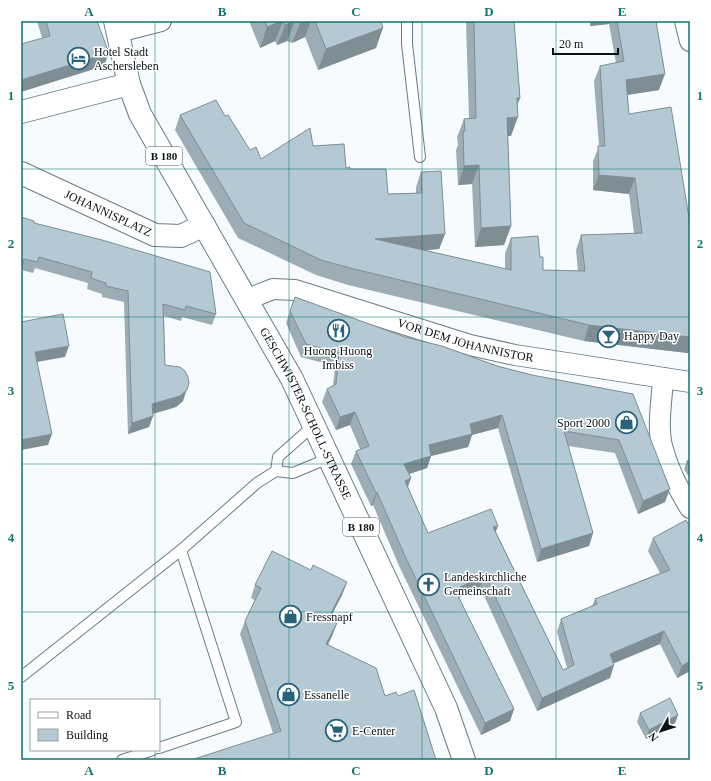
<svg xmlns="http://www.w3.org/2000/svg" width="711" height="781" font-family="'Times New Roman',serif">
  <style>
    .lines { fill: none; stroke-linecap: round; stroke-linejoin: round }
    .service-casing { stroke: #697c85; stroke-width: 12 }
    .minor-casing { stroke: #697c85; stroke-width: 22 }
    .secondary-casing { stroke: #697c85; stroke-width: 24 }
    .primary-casing { stroke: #697c85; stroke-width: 24 }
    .service { stroke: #fff; stroke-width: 10 }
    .minor { stroke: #fff; stroke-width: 20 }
    .secondary { stroke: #fff; stroke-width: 22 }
    .primary { stroke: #fff; stroke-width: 22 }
    .wall { fill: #9cadb6 }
    .shaded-wall { fill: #7f8d94 }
    .building { fill: #b5c9d4; stroke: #7f8d94 }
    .grid { fill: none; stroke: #0f766e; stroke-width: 1; stroke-opacity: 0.55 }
    .labels { text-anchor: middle; stroke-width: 3; stroke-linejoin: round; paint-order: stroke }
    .shield { fill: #fff; stroke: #54585b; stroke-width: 1 }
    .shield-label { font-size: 11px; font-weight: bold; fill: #0a1115 }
    .poi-label { font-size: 12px; fill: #0a1115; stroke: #fff; text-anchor: start }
    .street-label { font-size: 12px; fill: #0a1115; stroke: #fff }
    .neatline { fill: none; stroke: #0f766e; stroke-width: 1.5 }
    .grid-label { font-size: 13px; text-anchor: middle; font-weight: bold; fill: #0f766e }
  </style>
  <rect width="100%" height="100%" fill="#f7fbfd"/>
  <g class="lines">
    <defs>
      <path id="service" d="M407,21V44L420,157
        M276,471L278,457L314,425
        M21,677L181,550L257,483L276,471L293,473L329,458
        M159,748L236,722L181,550
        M122,760L153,750"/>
      <g id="minor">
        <path d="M685,21L690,41"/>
        <path d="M118,32L161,21"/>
        <path id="s1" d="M248,299L273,289L295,290L470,345L515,355L690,382"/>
        <path d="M663,378C662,400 657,425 662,446C668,469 678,489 690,508"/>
      </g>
      <g id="secondary">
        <path d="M21,112L129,84"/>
        <path id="s2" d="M21,173L155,235L181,236L204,225"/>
      </g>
      <g id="primary">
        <path id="s3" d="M115,21L129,84L140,114L292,379L446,708L464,760"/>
      </g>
    </defs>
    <!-- service casing -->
    <use href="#service" class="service-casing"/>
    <!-- minor casing -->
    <use href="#minor" class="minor-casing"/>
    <!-- secondary casing -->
    <use href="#secondary" class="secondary-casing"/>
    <!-- primary casing -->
    <use href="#primary" class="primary-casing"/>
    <!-- service -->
    <use href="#service" class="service"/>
    <!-- minor -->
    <use href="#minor" class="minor"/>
    <!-- secondary -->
    <use href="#secondary" class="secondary"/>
    <!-- primary -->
    <use href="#primary" class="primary"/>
  </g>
  <!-- wall -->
  <path class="wall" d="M37,21H97L104,66L42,38Z
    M249,21H381L376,48L318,70L305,37L292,43L287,41L277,45L275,41L260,48Z
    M467,21H514L520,98L517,105L511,136H508L511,226L504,245L475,247L472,184L458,185L456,150L458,145L457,137L464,119L469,118L466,22Z
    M590,21H656L659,90L627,95L629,114L690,224V348L688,353L584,341L348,285L316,275L238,238L175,130L180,115L225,116L250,150L261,159L313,146L388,194L416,193V187L421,172L445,234L439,249L425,250L505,269V253L511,238L540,257L543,270L578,271L576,250L581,235L634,233L629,194L593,190V161L599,146L594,81L600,66L616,63L609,24L590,26Z
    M21,217L34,223L216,314L212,325L182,317L181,321L164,316L165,365L183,401L176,407L153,414V416L149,427L128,434L124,302L102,297V294L87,289L88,283L35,268L33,273L21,270Z
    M295,297L405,337L497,366L532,375L633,394L665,502L638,514L615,453L568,446L593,533L589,546L537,562L498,428L472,435L468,447L431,456L427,468L409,474L411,478L408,487L428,533L496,532L563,670L567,668L557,632L561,619L592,606L595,599L660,573L648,551L653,538L690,527V671L677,678L660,644L614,663L610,678L537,711L480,587L459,598L514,709L510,721L481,735L400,568L373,505L371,506L351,464L356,451L360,449L350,425L336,430L322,402L327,389L333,386L335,366L301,357L286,323Z
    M690,459V479L684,469L687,461Z
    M311,570L347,582L342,595L329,620L337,623L332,636L328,644L385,696L273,733L240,634L245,621L255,600L251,598L255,585Z
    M640,713L678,715L675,723L646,739L637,722Z"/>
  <!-- shaded-wall -->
  <path class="shaded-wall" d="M281,21H283L275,41L260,48L267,27Z
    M294,21H295L287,41L277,45L285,25Z
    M303,21H311L305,37L292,43L300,23Z
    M592,21H610L609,24L590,26Z
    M383,28L376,48L318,70L326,49Z
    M109,53L104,66L21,92V80Z
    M665,74L659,90L620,96L626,80Z
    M517,98H520L513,116Z
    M518,117L511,136H500L507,118Z
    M479,165L472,184L458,185L464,166Z
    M599,175L635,178L629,194L593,190Z
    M511,226L504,245L475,247L481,228Z
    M445,234L439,249L369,255L375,239Z
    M589,325L690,337V348L688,353L584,341Z
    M69,346L65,357L31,363L35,352Z
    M189,383L183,401L176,407L148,415L152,404Z
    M355,412L350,425L336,430L340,417Z
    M502,415L498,428L472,435L468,447L431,456L427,468L400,477L404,464L429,445L470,424Z
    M153,416L149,427L128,434L132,423Z
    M52,434L48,445L21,450V440Z
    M411,478L406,491L405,481Z
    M670,489L665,502L638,514L643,501Z
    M377,492L373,505L371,506L376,493Z
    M498,526L493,539V527Z
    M593,533L589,546L537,562L541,549Z
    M485,574L480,587L450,602L455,590Z
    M347,582L342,595L323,632L328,619Z
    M337,623L332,636L322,657L326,644Z
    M664,631L660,644L605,667L610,654Z
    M690,661V671L677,678L682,666Z
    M614,665L610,678L537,711L542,698Z
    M514,709L510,721L481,735L485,723Z
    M678,715L675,723L646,739L649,730Z"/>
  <!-- building -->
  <path class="building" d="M46,21H97L109,53L21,80V44L50,36Z
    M265,21H281L267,27Z
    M283,21H294L285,25Z
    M296,21H303L300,23Z
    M315,21H381L383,28L326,49Z
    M474,21H514L520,98H517L518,117L507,118L511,226L481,228L479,165L464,166L463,131H465L464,119L476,118Z
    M617,21H656L665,74L626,80L629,114L671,107L690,224V337L589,325L354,269L321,260L244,223L180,115L216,100L225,116L228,115L250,150L256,147L261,159L310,128L313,146L344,144L346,168L350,167V169H386L388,194L422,193L421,172L441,171L445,234L375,239L511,270V238L538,236L540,257H543V270L585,271L581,235L642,233L635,178L599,175L598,146H605L600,66L624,61Z
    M21,217L34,221V223L102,240L210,272L216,314L186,306L185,310L163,304L165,365L180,367L185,371L188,377L189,383L187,390L180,396L152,404L153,416L132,423L128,291L106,286V283L91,278L92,272L39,257L37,262L24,259L22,267L21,266Z
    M295,297L405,337L442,346L497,366L532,375L633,394L670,489L643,501L619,440L564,431L593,533L541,549L502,415L470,424L472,434L429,445L431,456L404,464L411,478L405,481L428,533L491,509L498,526L493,527L563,670L574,665L561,619L597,604L595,599L670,570L653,538L686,520L690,527V661L682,666L664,631L610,654L614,665L542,698L485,574L455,590L514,709L485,723L405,556L377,492L376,493L356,451L369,446L355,412L340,417L327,389L336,384L339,353L306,344L290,311Z
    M63,314L69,346L35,352L52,434L21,440V322Z
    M690,459V467L687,461Z
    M272,551L311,570L313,565L347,582L328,619L337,623L326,644L376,668L385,696L396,692L398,696L414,690L436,760H191L281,731L245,621L261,588L255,585Z
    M670,698L678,715L649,730L640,713Z"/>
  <!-- grid -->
  <path class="grid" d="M155,21V700M289,21V760M422,21V760M556,21V760M21,169H690M21,317H690M21,464H690M21,612H690M155,750V760"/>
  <!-- icons -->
  <defs>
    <symbol id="hotel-ring" viewBox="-11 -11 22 22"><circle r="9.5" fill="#fff" stroke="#28627b" stroke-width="1.5"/><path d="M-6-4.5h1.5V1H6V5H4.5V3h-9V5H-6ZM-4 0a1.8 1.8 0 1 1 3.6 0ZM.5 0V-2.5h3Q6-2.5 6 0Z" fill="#28627b"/></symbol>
    <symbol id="restaurant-ring" viewBox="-11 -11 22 22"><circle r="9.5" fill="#fff" stroke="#28627b" stroke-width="1.5"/><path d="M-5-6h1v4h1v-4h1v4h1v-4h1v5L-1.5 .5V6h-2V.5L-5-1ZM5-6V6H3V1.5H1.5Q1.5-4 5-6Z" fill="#28627b"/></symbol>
    <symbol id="bar-ring" viewBox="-11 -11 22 22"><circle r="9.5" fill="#fff" stroke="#28627b" stroke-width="1.5"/><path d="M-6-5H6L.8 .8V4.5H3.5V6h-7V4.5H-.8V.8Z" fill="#28627b"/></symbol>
    <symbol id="shop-ring" viewBox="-11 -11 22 22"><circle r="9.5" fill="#fff" stroke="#28627b" stroke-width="1.5"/><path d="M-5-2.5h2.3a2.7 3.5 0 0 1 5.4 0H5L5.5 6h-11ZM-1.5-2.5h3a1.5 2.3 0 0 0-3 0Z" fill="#28627b"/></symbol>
    <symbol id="church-ring" viewBox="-11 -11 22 22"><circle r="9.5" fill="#fff" stroke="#28627b" stroke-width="1.5"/><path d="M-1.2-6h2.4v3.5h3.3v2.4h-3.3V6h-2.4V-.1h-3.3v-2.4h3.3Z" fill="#28627b"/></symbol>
    <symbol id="supermarket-ring" viewBox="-11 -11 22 22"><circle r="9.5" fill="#fff" stroke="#28627b" stroke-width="1.5"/><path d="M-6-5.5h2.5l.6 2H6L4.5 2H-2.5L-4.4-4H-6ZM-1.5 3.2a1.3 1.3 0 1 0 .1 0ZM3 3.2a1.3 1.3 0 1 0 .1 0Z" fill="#28627b"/></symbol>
  </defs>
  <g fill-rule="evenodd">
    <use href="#hotel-ring" x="66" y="46" width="25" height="25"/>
    <use href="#restaurant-ring" x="326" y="318" width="25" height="25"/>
    <use href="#bar-ring" x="596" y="324" width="25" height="25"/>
    <use href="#shop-ring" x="614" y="410" width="25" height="25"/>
    <use href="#church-ring" x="416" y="572" width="25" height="25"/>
    <use href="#shop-ring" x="278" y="604" width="25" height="25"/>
    <use href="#shop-ring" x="276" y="682" width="25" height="25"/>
    <use href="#supermarket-ring" x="324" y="718" width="25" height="25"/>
  </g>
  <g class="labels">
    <!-- shield labels -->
    <g class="shield">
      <rect x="146" y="147" width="36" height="18" rx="3"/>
      <rect x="343" y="518" width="36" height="18" rx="3"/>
    </g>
    <g class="shield-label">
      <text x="164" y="160">B 180</text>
      <text x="361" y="531">B 180</text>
    </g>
    <!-- poi labels -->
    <g class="poi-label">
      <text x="94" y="56">Hotel Stadt<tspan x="94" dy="14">Aschersleben</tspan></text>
      <text x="624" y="340">Happy Day</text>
      <text x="338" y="355" text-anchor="middle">Huong Huong<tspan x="338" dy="14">Imbiss</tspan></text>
      <text x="610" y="427" text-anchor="end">Sport 2000</text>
      <text x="444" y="581">Landeskirchliche<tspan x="444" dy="14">Gemeinschaft</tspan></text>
      <text x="306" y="621">Fressnapf</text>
      <text x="304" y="699">Essanelle</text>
      <text x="352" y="735">E-Center</text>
    </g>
    <!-- street labels -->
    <g class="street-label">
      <text dy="4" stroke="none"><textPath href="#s2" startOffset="96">JOHANNISPLATZ</textPath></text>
      <text dy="4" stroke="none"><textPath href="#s1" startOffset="227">VOR DEM JOHANNISTOR</textPath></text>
      <text dy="4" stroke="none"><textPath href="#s3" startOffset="439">GESCHWISTER-SCHOLL-STRASSE</textPath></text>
    </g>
  </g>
  <!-- border -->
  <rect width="711" height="781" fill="none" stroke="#ffffff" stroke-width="44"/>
  <!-- legend -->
  <rect x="30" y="699" width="130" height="52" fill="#ffffff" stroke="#9da0a1"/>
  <rect x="38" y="712" width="20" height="6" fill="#ffffff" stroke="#9da0a1"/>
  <text x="66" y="719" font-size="12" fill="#0a1115">Road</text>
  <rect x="38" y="729" width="20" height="12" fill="#b5c9d4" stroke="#9da0a1"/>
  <text x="66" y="739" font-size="12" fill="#0a1115">Building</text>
  <!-- north arrow -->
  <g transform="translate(661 731) rotate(231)" stroke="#ffffff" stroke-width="3" paint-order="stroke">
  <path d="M0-3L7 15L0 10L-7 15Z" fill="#0a1115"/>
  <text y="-6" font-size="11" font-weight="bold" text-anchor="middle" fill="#0a1115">N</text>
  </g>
  <!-- scale -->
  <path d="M553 48v6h65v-6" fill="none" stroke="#0a1115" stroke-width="2"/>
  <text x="559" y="48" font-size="12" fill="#0a1115" stroke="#ffffff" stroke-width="3" paint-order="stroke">20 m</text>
  <rect x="22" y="22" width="667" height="737" class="neatline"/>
  <g class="grid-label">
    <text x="89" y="16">A</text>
    <text x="222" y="16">B</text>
    <text x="356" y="16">C</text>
    <text x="489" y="16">D</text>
    <text x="622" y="16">E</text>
    <text x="11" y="100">1</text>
    <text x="700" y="100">1</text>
    <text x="11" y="248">2</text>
    <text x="700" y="248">2</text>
    <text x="11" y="395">3</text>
    <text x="700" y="395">3</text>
    <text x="11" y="542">4</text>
    <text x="700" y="542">4</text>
    <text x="11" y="690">5</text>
    <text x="700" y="690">5</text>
    <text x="89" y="775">A</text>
    <text x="222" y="775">B</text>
    <text x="356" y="775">C</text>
    <text x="489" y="775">D</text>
    <text x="622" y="775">E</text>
  </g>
</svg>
